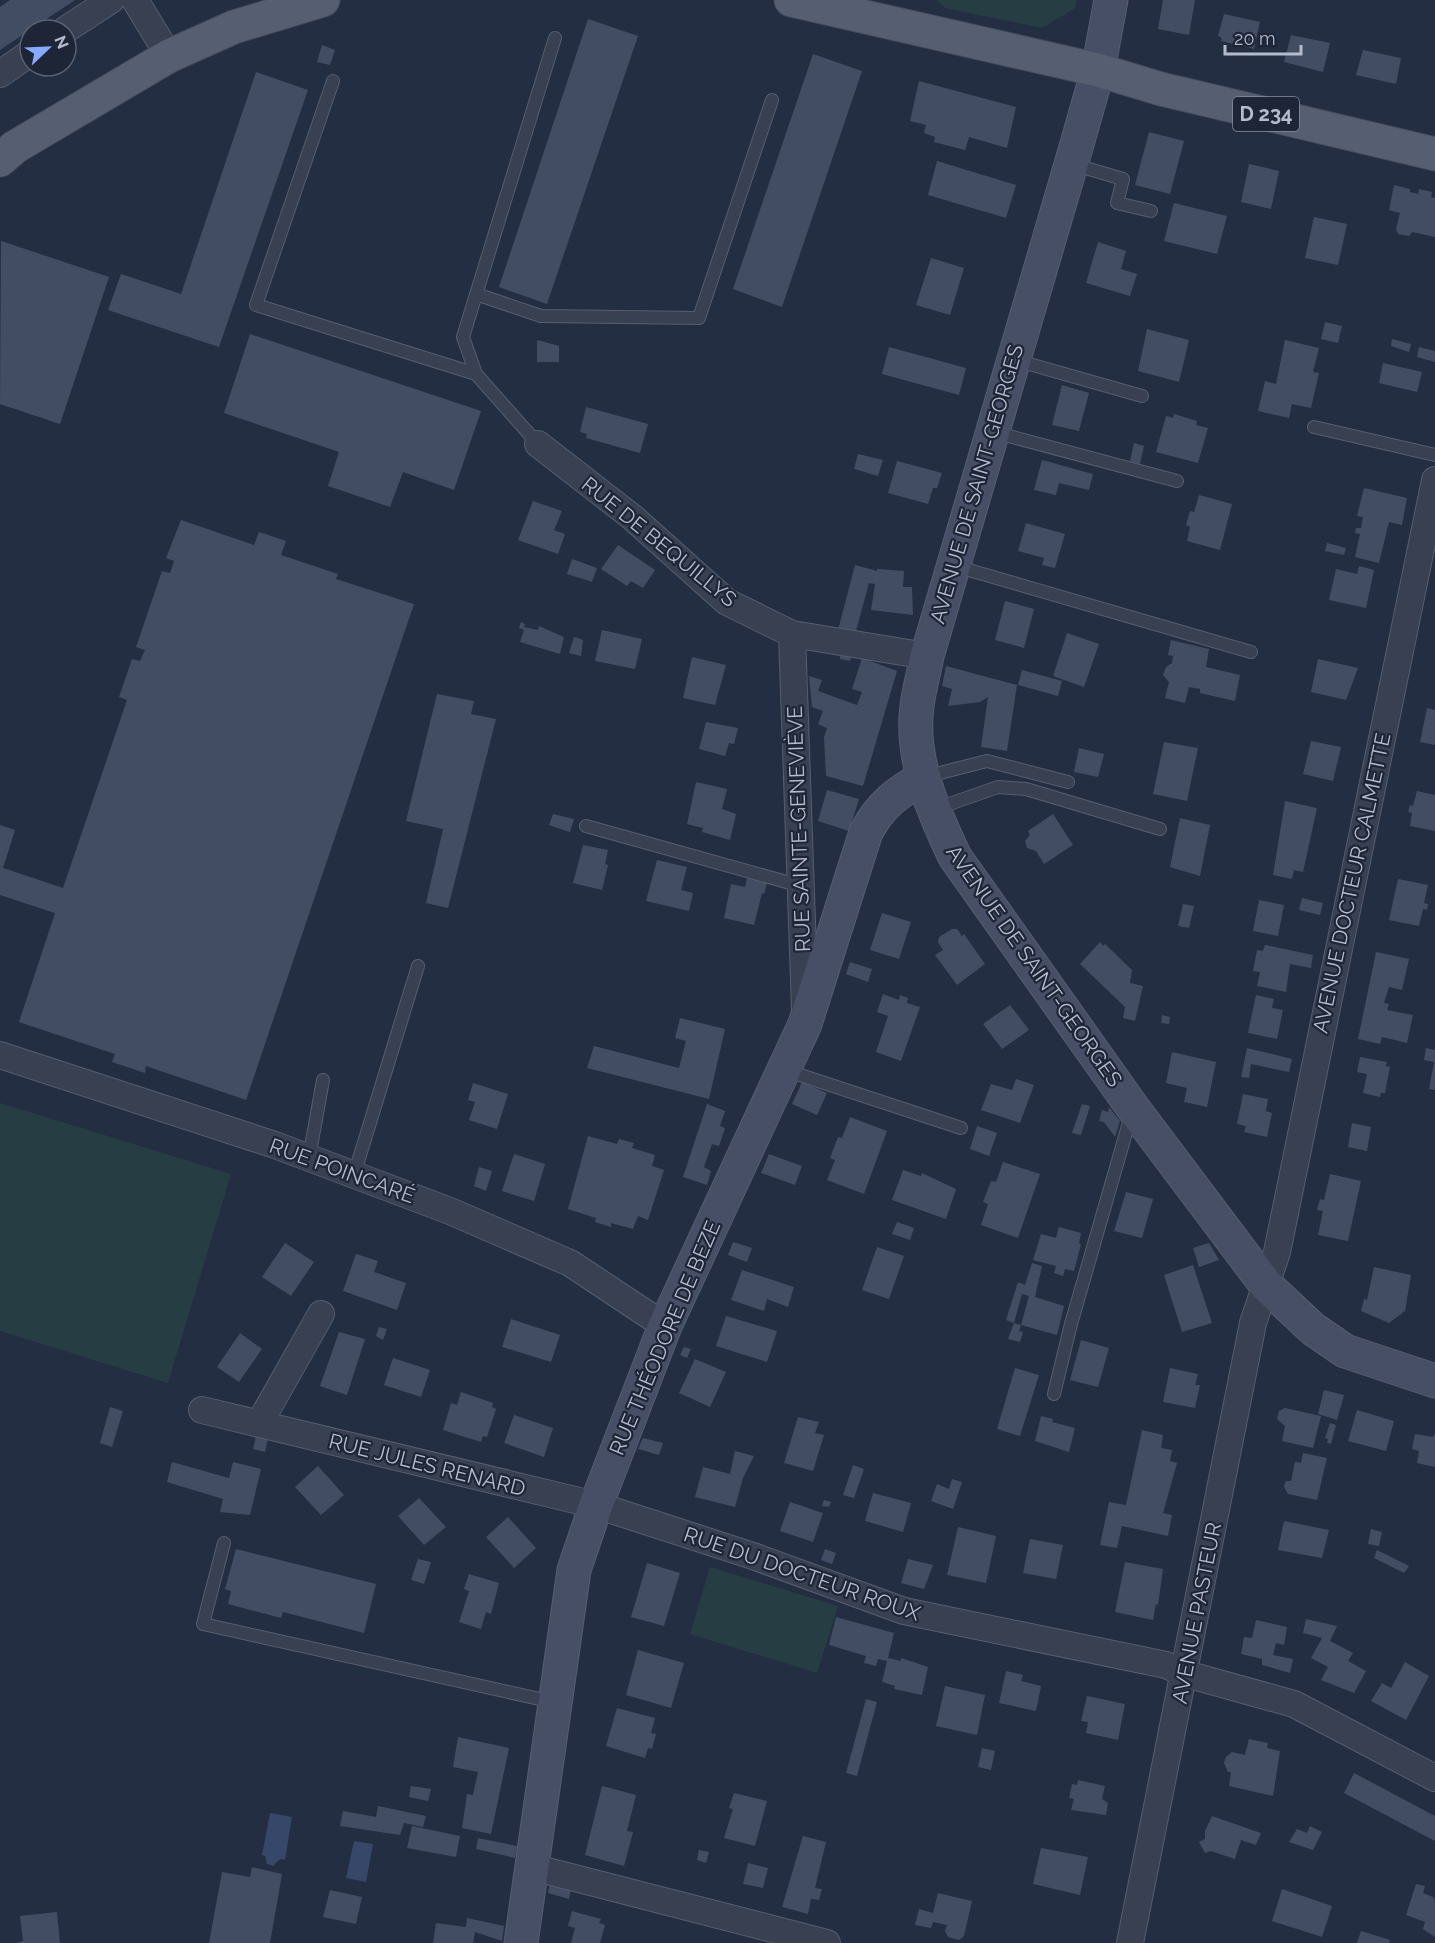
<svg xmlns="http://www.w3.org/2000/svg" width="1435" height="1943" font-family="Raleway,sans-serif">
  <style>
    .green { fill: #263d43 }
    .water { fill: #37476a }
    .building { fill: #424d64 }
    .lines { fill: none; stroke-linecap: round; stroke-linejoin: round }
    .lane-casing { stroke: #565e6f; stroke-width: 14 }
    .street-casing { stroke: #565e6f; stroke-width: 28 }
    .secondary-casing { stroke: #565e6f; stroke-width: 35 }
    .primary-casing { stroke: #42495a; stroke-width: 35 }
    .lane { stroke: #384051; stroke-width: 12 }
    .street { stroke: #384051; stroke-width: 26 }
    .secondary { stroke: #464f65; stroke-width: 33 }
    .primary { stroke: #565f71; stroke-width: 33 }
    .labels { text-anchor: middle; stroke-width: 4.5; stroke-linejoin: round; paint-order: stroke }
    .shield { fill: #1d2536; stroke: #878e9f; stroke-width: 1.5 }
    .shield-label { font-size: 20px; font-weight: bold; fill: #b5bbcc }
    .street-label { font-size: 21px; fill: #b5bbcc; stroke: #1d2536 }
  </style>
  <rect width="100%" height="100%" fill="#242e42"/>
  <!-- green -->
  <path class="green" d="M937,0H1077L1074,9L1042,28L945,8Z
    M0,1103L231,1174L168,1383L0,1331Z
    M710,1567L838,1606L817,1673L690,1634Z"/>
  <!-- water -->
  <path class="water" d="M270,1813L292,1817L285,1860L280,1859L273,1866L267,1864L265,1856L262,1855Z
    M354,1841L373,1844L366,1882L346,1878Z"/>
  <!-- building -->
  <path class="building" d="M10,0H75L0,50V7Z
    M1163,0H1195L1189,35L1158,29Z
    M1224,14L1260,22L1254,49L1221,41L1222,38L1218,36Z
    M588,19L638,36L547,304L499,287Z
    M1291,35L1330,43L1323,72L1284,62Z
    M322,45L335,50L330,65L317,62Z
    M1363,50L1401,58L1396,84L1356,75Z
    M813,54L862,71L782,307L733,289Z
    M256,72L308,90L219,347L108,310L121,274L181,294Z
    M919,81L1016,107L1007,148L969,137L965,150L934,142L935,137L924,133L926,125L910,121Z
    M1149,132L1184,141L1170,194L1135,185Z
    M937,161L1016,185L1006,218L928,195Z
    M1249,164L1279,171L1271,209L1241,202Z
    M1394,185L1410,189V192L1418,194L1419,189L1432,192L1431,197L1435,198V237L1412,232L1409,236L1398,234L1396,229L1400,213L1389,210Z
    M1174,203L1227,216L1217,254L1164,241Z
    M1314,217L1347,224L1338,265L1305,258Z
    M1,241L109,277L60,424L0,404Z
    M1098,242L1126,251L1121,269L1137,274L1130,296L1086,283Z
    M931,258L964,268L950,315L916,305Z
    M1325,322L1342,326L1338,343L1321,339Z
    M1147,329L1189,340L1179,382L1138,371Z
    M250,334L481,411L454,490L403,472L390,507L328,486L339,452L224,413Z
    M1392,339L1411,344L1409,352L1391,346Z
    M537,340L559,346V362H537Z
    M1285,340L1319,348L1313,372L1319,373L1311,408L1292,404L1289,418L1258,411L1265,381L1276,384Z
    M889,347L966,368L959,395L882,374Z
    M1419,347L1435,351V362L1417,357Z
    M1383,363L1422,372L1417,392L1379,383Z
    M1062,385L1089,393L1079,431L1052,425Z
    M586,407L648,424L640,453L586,438L587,434L580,432Z
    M1174,414L1197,421L1196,425L1208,428L1198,463L1156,452L1166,416L1173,418Z
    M1134,443L1144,446L1140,464L1130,461Z
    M858,454L883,460L878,476L854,469Z
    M1042,460L1093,474L1089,490L1059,483L1056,495L1034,490Z
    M897,461L942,473L937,488H933L928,504L888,493Z
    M1364,488L1407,498L1402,525L1389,522L1379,563L1355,557L1360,534L1355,533L1356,528H1361L1363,517L1357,516Z
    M1199,495L1232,504L1220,550L1187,541L1190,527L1186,525L1190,511L1194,512Z
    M533,501L562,511L554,530L565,534L558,554L518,540Z
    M181,520L254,545L259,532L286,541L281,555L338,574L336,579L414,604L246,1100L146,1066L145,1073L112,1062L115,1054L19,1022L55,913L0,895V825L15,830L3,868L63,888L127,700L119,697L132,659L140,661L145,650L136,647L162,571L170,573L174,561L166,558Z
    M1026,523L1065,534L1055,568L1042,565L1044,558L1018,551Z
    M1327,543L1346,548L1344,555L1325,551Z
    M618,545L655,570L643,588L631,581L627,586L601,569Z
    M572,559L597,568L592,582L567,574Z
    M855,565L877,571V569L904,571L903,587H912L913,615L871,610L875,584L869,583L856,631L838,630Z
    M1359,566L1374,570L1366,608L1329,600L1336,569L1357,574Z
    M1005,601L1034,609L1024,648L995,640Z
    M521,622L525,624L524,627L538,630L539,626L564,637L560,654L520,642L524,630L519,628Z
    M602,630L642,639L635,669L595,661Z
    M1067,633L1099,644L1084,687L1053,676Z
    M574,637L583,640L581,656L569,653Z
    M1171,640L1209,649L1206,667L1240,675L1235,701L1200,693V689L1189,687L1185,703L1165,698L1169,682L1163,675L1166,667L1172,663L1173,656L1168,655Z
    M840,652L852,655L850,661L840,659Z
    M692,657L726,665L715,705L683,698Z
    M862,658L897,671L863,786L826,776L824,737L827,728L818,724L823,711L812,707L809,676L822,680L818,691L857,705L862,692L852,689Z
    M1318,659L1358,668L1346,700L1311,692Z
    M946,666L1017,685L1007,751L981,747L988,697L980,702L948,706L952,689L942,686Z
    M1022,670L1062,681L1058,696L1018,685Z
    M437,694L474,701L471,714L496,719L448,908L426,903L443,829L406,821Z
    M1427,708L1435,710V745L1420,742Z
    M706,722L738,728L734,744L729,743L725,756L699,749Z
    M1311,741L1341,747L1333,781L1303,774Z
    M1164,742L1198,748L1187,801L1153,794Z
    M1079,748L1104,754L1098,777L1074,772Z
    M696,782L727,789L722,809L736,814L730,840L702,832L703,828L687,824Z
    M827,790L859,799L849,831L818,821Z
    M1417,791L1435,795V831L1410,826L1412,813L1408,812L1410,805L1413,806Z
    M1285,801L1317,808L1303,872L1294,870L1292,879L1273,875Z
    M553,814L574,819L570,832L549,825Z
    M1053,814L1073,845L1044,864L1036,851L1027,848L1025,841L1030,835L1028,831Z
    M1180,818L1210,825L1200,876L1170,867Z
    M583,845L608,850L605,864L608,865L602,890L573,883Z
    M657,860L687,867L681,890L693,893L689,911L646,901Z
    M747,878L767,883L764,894L762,893L754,925L724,918L731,884L745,887Z
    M1398,879L1428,885L1424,903L1428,904L1427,910L1423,909L1419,926L1389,920Z
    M1302,898L1323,903L1320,915L1299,910Z
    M1259,900L1284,905L1278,936L1253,931Z
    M1183,904L1194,906L1189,928L1178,926Z
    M882,913L911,922L899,959L870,950Z
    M952,929H957L962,936L964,934L985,964L957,985L935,955L943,950L938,942L939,937Z
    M1100,942L1103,946L1105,944L1132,970L1130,983L1143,986L1135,1021L1123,1018L1125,1007L1080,964Z
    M1265,945L1313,955L1311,968L1290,964L1286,992L1257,986L1260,972L1253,971L1257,950L1263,951Z
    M1376,952L1409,959L1402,990L1389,987L1384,1003L1389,1004L1387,1010L1413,1015L1407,1043L1382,1037L1380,1044L1358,1039Z
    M850,962L872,969L868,982L846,974Z
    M883,994L899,1000L900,995L908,998L907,1003L920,1007L901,1061L876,1052L888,1016L877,1012Z
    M1256,995L1274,999L1272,1008L1283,1010L1277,1039L1248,1033Z
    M1010,1005L1029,1030L1002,1049L983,1024Z
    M1162,1015L1170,1017L1169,1024L1161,1023Z
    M680,1018L725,1029L709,1099L587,1068L594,1046L679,1068L686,1041L675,1038Z
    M1247,1048L1292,1059L1289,1072L1251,1064L1249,1078L1241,1077Z
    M1426,1048L1435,1050V1090L1429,1089L1434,1062L1424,1060Z
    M1172,1052L1216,1062L1207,1107L1184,1102L1187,1088L1166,1083Z
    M1360,1057L1387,1062L1386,1066L1390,1067L1385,1093H1381L1380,1097L1363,1093L1367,1074L1357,1072Z
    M1016,1079L1034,1085L1020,1123L981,1110L991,1084L1012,1090Z
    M802,1082L827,1093L817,1115L792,1104Z
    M473,1083L508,1094L497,1129L469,1120L475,1102L468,1100Z
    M1243,1094L1268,1099L1266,1111L1272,1113L1267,1137L1244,1132L1246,1126L1237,1124Z
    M707,1104L725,1111L720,1126L725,1128L719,1146L712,1144L704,1167L711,1171L707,1185L683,1177Z
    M1082,1104L1090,1106L1081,1135L1072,1133Z
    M1109,1107L1120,1121L1115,1137L1104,1122L1099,1121L1102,1110L1108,1112Z
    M850,1117L887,1131L864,1194L827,1180L835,1160L830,1158L838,1137L842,1138Z
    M1352,1123L1371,1127L1367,1151L1348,1147Z
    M977,1126L997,1133L989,1156L970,1149Z
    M588,1136L617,1144L619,1139L634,1143L632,1148L655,1155L652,1166L664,1170L648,1220L638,1216L633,1229L611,1223V1227L595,1222L596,1218L568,1209Z
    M514,1154L545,1164L534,1201L502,1191Z
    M769,1154L802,1166L795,1185L761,1173Z
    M1003,1162L1040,1174L1018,1238L981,1225L988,1204L983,1202L991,1181L996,1182Z
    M479,1167L492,1171L486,1191L474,1186Z
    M903,1170L921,1176L922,1173L956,1189L946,1219L892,1200Z
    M1330,1174L1361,1181L1348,1241L1318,1235L1323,1211L1317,1210L1320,1199L1324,1200Z
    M1126,1192L1153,1199L1142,1238L1114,1231Z
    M897,1222L914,1228L910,1240L892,1234Z
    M1059,1227L1081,1233L1079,1243L1081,1244L1074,1271L1065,1269L1063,1276L1054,1273L1056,1266L1033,1260L1041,1234L1056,1238Z
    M733,1242L752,1248L747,1262L728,1255Z
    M285,1243L314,1262L291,1296L262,1277Z
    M1209,1243L1219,1260L1199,1267L1193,1248Z
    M877,1247L904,1256L889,1299L862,1290Z
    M356,1254L378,1261L374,1272L406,1283L397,1310L343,1291Z
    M1032,1263L1042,1266L1035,1297L1064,1306L1057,1335L1021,1325L1029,1296L1022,1294L1014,1323L1006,1320L1018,1282L1025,1285Z
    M1193,1265L1212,1323L1182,1332L1164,1275Z
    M1374,1267L1411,1275L1405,1311L1389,1323L1361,1311L1364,1299L1367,1300Z
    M742,1270L794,1287L788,1307L767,1299L764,1311L731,1300Z
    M726,1316L777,1331L767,1362L716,1346Z
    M511,1319L560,1335L551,1362L502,1347Z
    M1014,1323L1021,1325L1019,1331L1023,1332L1020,1342L1008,1339Z
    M379,1327L387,1329L383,1340L376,1336Z
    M339,1332L365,1339L347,1395L320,1386Z
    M240,1333L262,1349L239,1382L217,1367Z
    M1081,1340L1109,1348L1098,1387L1070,1380Z
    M684,1347L691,1349L687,1358L680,1355Z
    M393,1358L430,1370L421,1397L384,1385Z
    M695,1359L726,1372L710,1407L679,1393Z
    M1015,1368L1039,1375L1020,1436L997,1429Z
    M1170,1368L1198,1374L1195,1385H1200L1195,1408L1163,1402Z
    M1324,1390L1344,1395L1337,1420L1318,1414Z
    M461,1392L493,1403L492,1407L496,1409L487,1437L483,1436L481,1442L443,1430L451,1403L457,1405Z
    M110,1407L123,1411L112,1447L100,1443Z
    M1285,1408L1321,1416L1313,1448L1282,1441L1285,1426L1277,1419L1279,1411Z
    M1357,1410L1394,1421L1386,1451L1348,1441Z
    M514,1415L553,1428L544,1457L504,1443Z
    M1041,1416L1053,1419L1052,1422L1075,1428L1069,1452L1035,1441Z
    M798,1417L819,1422L815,1433L824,1435L813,1471L784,1463Z
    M1330,1423L1336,1425L1331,1444L1327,1443L1328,1439L1325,1438Z
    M1142,1430L1163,1435L1161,1448L1172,1450L1170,1461L1177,1463L1163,1513L1172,1515L1168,1536L1122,1526L1117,1548L1100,1545L1109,1502L1126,1505Z
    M1435,1433V1467L1417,1463L1419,1451L1412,1449L1415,1434L1433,1437Z
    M256,1436L268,1439L265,1452L253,1449Z
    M643,1438L663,1443L659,1455L638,1449Z
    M735,1451L754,1456L743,1478L735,1507L695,1497L703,1467L730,1474Z
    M1303,1453L1327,1458L1317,1500L1288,1494L1284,1487L1286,1481H1291L1295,1462L1301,1463Z
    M172,1462L229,1478L233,1462L261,1469L250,1515L220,1512L223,1499L167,1482Z
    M853,1465L864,1469L854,1498L843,1495Z
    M318,1466L344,1495L321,1515L295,1487Z
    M952,1479L962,1482L953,1509L931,1501L937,1484L949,1489Z
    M873,1493L911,1503L903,1532L865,1521Z
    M419,1498L446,1527L424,1545L398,1516Z
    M824,1500L831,1502L829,1507L822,1506Z
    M790,1502L823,1513L813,1542L780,1531Z
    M508,1517L536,1548L514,1568L486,1537Z
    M1284,1521L1329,1530L1322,1558L1278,1550Z
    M958,1527L996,1536L986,1583L947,1575Z
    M1371,1529L1382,1532L1379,1546L1368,1544Z
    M1030,1539L1063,1545L1056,1579L1023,1573Z
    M236,1549L376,1584L364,1633L283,1612L281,1618L228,1604L231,1591L225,1589Z
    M825,1549L836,1553L832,1564L821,1560Z
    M1377,1550L1409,1566L1404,1573L1374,1558Z
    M418,1559L431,1562L424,1584L411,1580Z
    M908,1559L933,1565L924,1589L901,1583Z
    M1125,1562L1163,1569L1158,1605L1156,1604L1153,1620L1115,1612Z
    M647,1563L680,1573L664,1626L631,1617Z
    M469,1574L499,1583L491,1614L486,1612L481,1629L459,1622L469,1591L464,1589Z
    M836,1617L894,1633L888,1658L901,1661V1658L928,1667L922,1695L894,1689L895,1686L882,1682L887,1661L878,1659L876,1666L864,1663L866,1656L829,1645Z
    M1306,1619L1337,1626L1330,1641L1353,1653L1348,1661L1366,1671L1354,1693L1321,1680L1328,1667L1311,1658L1322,1638L1303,1633Z
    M1256,1620L1287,1627L1284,1645L1276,1643L1273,1655L1293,1659L1290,1673L1262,1665V1659L1241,1654L1244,1637L1252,1638Z
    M638,1650L684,1663L671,1708L626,1695Z
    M1405,1662L1429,1676L1406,1720L1371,1701L1382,1683L1391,1688Z
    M1006,1671L1023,1675L1021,1681L1041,1686L1036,1711L999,1703Z
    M945,1686L985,1695L977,1735L936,1726Z
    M1087,1696L1125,1704L1118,1740L1086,1733L1088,1722L1081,1721Z
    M866,1699L877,1702L857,1776L846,1773Z
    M617,1708L655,1718L651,1733L656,1734L652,1749L648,1748L645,1758L606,1746Z
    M458,1737L509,1748L491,1834L462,1828L467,1794L473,1795L478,1772L453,1767Z
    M1249,1739L1268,1743L1267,1748L1280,1751L1273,1796L1229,1786L1231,1772H1228L1224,1763L1226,1757L1232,1752L1245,1755Z
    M982,1748L995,1751L991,1770L978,1767Z
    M1354,1773L1435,1816V1841L1344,1793Z
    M1078,1780L1105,1786L1102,1799L1108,1803L1106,1815L1071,1810L1074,1799L1069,1798L1072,1784L1077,1785Z
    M411,1786L431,1789L428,1801L409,1797Z
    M602,1786L636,1795L627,1831L633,1832L624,1866L585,1855Z
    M734,1793L767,1801L755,1846L724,1838L733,1809L729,1808Z
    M378,1806L426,1816L423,1827L404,1823L400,1835L340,1826L343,1811L376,1817Z
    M1212,1816L1261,1833L1256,1845L1241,1840L1235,1859L1211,1851L1205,1853L1199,1842L1205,1839V1831Z
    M412,1826L460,1836L456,1857L407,1848Z
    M1310,1826L1322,1832L1313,1850L1289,1842L1297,1829L1307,1833Z
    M803,1836L826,1842L815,1888L822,1889L819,1900L811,1899L808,1914L782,1907Z
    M478,1838L517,1846L515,1858L476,1849Z
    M1041,1848L1088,1857L1080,1895L1033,1884Z
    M699,1850L709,1852L706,1863L697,1860Z
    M748,1863L768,1868L763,1888L743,1884Z
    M252,1867L282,1874L270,1943H209L222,1872L250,1877Z
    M551,1878L572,1884L569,1899L548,1893Z
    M1416,1884L1425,1886L1423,1893L1433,1897L1435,1901V1937L1423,1929L1425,1922L1406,1915Z
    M1282,1889L1332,1906L1322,1937L1272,1921Z
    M330,1890L362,1897L356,1924L323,1917Z
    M938,1893L972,1901L964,1936L959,1940L948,1937L945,1931L947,1925L933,1922L931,1928L915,1925L919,1909L933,1913Z
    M572,1911L601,1919L599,1923L605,1925L600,1943H571L575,1928L568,1926Z
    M57,1912L60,1943H16L23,1941L20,1916Z
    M467,1918L504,1926L502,1941L475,1932L473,1943H433L436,1923L466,1927Z
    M1361,1931L1390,1940L1389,1943H1357Z"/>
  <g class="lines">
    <defs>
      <path id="lane" d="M333,81L256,305L476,374
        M1072,164L1123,179L1117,203L1151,211
        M476,294L541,316L699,318L772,100
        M1015,360L1142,396
        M1314,427L1435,455
        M994,432L1177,481
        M538,444L476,374L463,337L555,38
        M955,566L1251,652
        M924,777L987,761L1068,782
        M935,809L998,787L1026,789L1160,829
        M586,826L801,886
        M785,1070L961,1128
        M309,1158L323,1080
        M354,1175L418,966
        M1054,1394L1071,1324L1132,1112
        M224,1543L203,1624L553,1702"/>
      <path id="street" d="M135,0L169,56
        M65,30L111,0
        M0,74L30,53
        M538,444L632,517L727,602L792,634L927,656
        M792,634L805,1009
        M0,1055L275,1145L450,1211L570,1263L665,1326
        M202,1410L596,1505L753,1556L904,1611L1166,1665L1186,1674L1294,1704L1435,1778
        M259,1424L321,1314
        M532,1867L827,1943
        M1130,1943L1253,1323L1277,1252L1435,480"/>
      <path id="secondary" d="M1111,0L1098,70L1077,144L927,656C924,673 919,689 917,706C910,758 933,811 955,857L1133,1108L1266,1285L1313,1329L1345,1351L1435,1381
        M521,1943L574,1570L596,1505L665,1326L805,1024L866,832C881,804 897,793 924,777"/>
      <path id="primary" d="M791,0L1098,70L1161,89L1435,154
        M0,160L15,147L169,56L234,27L323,0"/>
    </defs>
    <!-- lane casing -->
    <use href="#lane" class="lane-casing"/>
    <!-- street casing -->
    <use href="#street" class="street-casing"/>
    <!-- secondary casing -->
    <use href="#secondary" class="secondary-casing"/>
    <!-- primary casing -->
    <use href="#primary" class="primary-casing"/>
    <!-- lane -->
    <use href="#lane" class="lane"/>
    <!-- street -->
    <use href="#street" class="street"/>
    <!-- secondary -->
    <use href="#secondary" class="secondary"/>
    <!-- primary -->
    <use href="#primary" class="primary"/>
  </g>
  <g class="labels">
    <!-- shield labels -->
    <rect class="shield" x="1233" y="97" width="66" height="34" rx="4.5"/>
    <g class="shield-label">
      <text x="1266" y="121">D 234</text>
    </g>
    <!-- street labels -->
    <g class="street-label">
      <text transform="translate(977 484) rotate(-74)" y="7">AVENUE DE SAINT-GEORGES</text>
      <text transform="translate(659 542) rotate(39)" y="7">RUE DE BEQUILLYS</text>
      <text transform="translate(799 829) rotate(-92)" y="7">RUE SAINTE-GENEVIÈVE</text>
      <text transform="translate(1352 883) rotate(-78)" y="7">AVENUE DOCTEUR CALMETTE</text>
      <text transform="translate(1034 966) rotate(55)" y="7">AVENUE DE SAINT-GEORGES</text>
      <text transform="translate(342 1171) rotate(20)" y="7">RUE POINCARÉ</text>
      <text transform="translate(665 1338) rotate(-67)" y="7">RUE THÉODORE DE BEZE</text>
      <text transform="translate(427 1465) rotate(14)" y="7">RUE JULES RENARD</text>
      <text transform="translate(802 1574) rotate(19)" y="7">RUE DU DOCTEUR ROUX</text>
      <text transform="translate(1197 1613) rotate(-79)" y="7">AVENUE PASTEUR</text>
    </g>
  </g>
  <!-- north arrow -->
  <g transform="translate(48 48) rotate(67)"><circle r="28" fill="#1d2536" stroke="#5a6172" stroke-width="1.5"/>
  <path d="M0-4.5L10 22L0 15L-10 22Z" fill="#87aaff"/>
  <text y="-9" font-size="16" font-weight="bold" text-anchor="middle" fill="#b5bbcc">N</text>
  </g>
  <!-- scale -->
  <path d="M1225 45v9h76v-9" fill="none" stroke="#b5bbcc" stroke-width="3"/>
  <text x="1234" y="45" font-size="18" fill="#b5bbcc" stroke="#1d2536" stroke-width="4.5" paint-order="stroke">20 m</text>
</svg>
